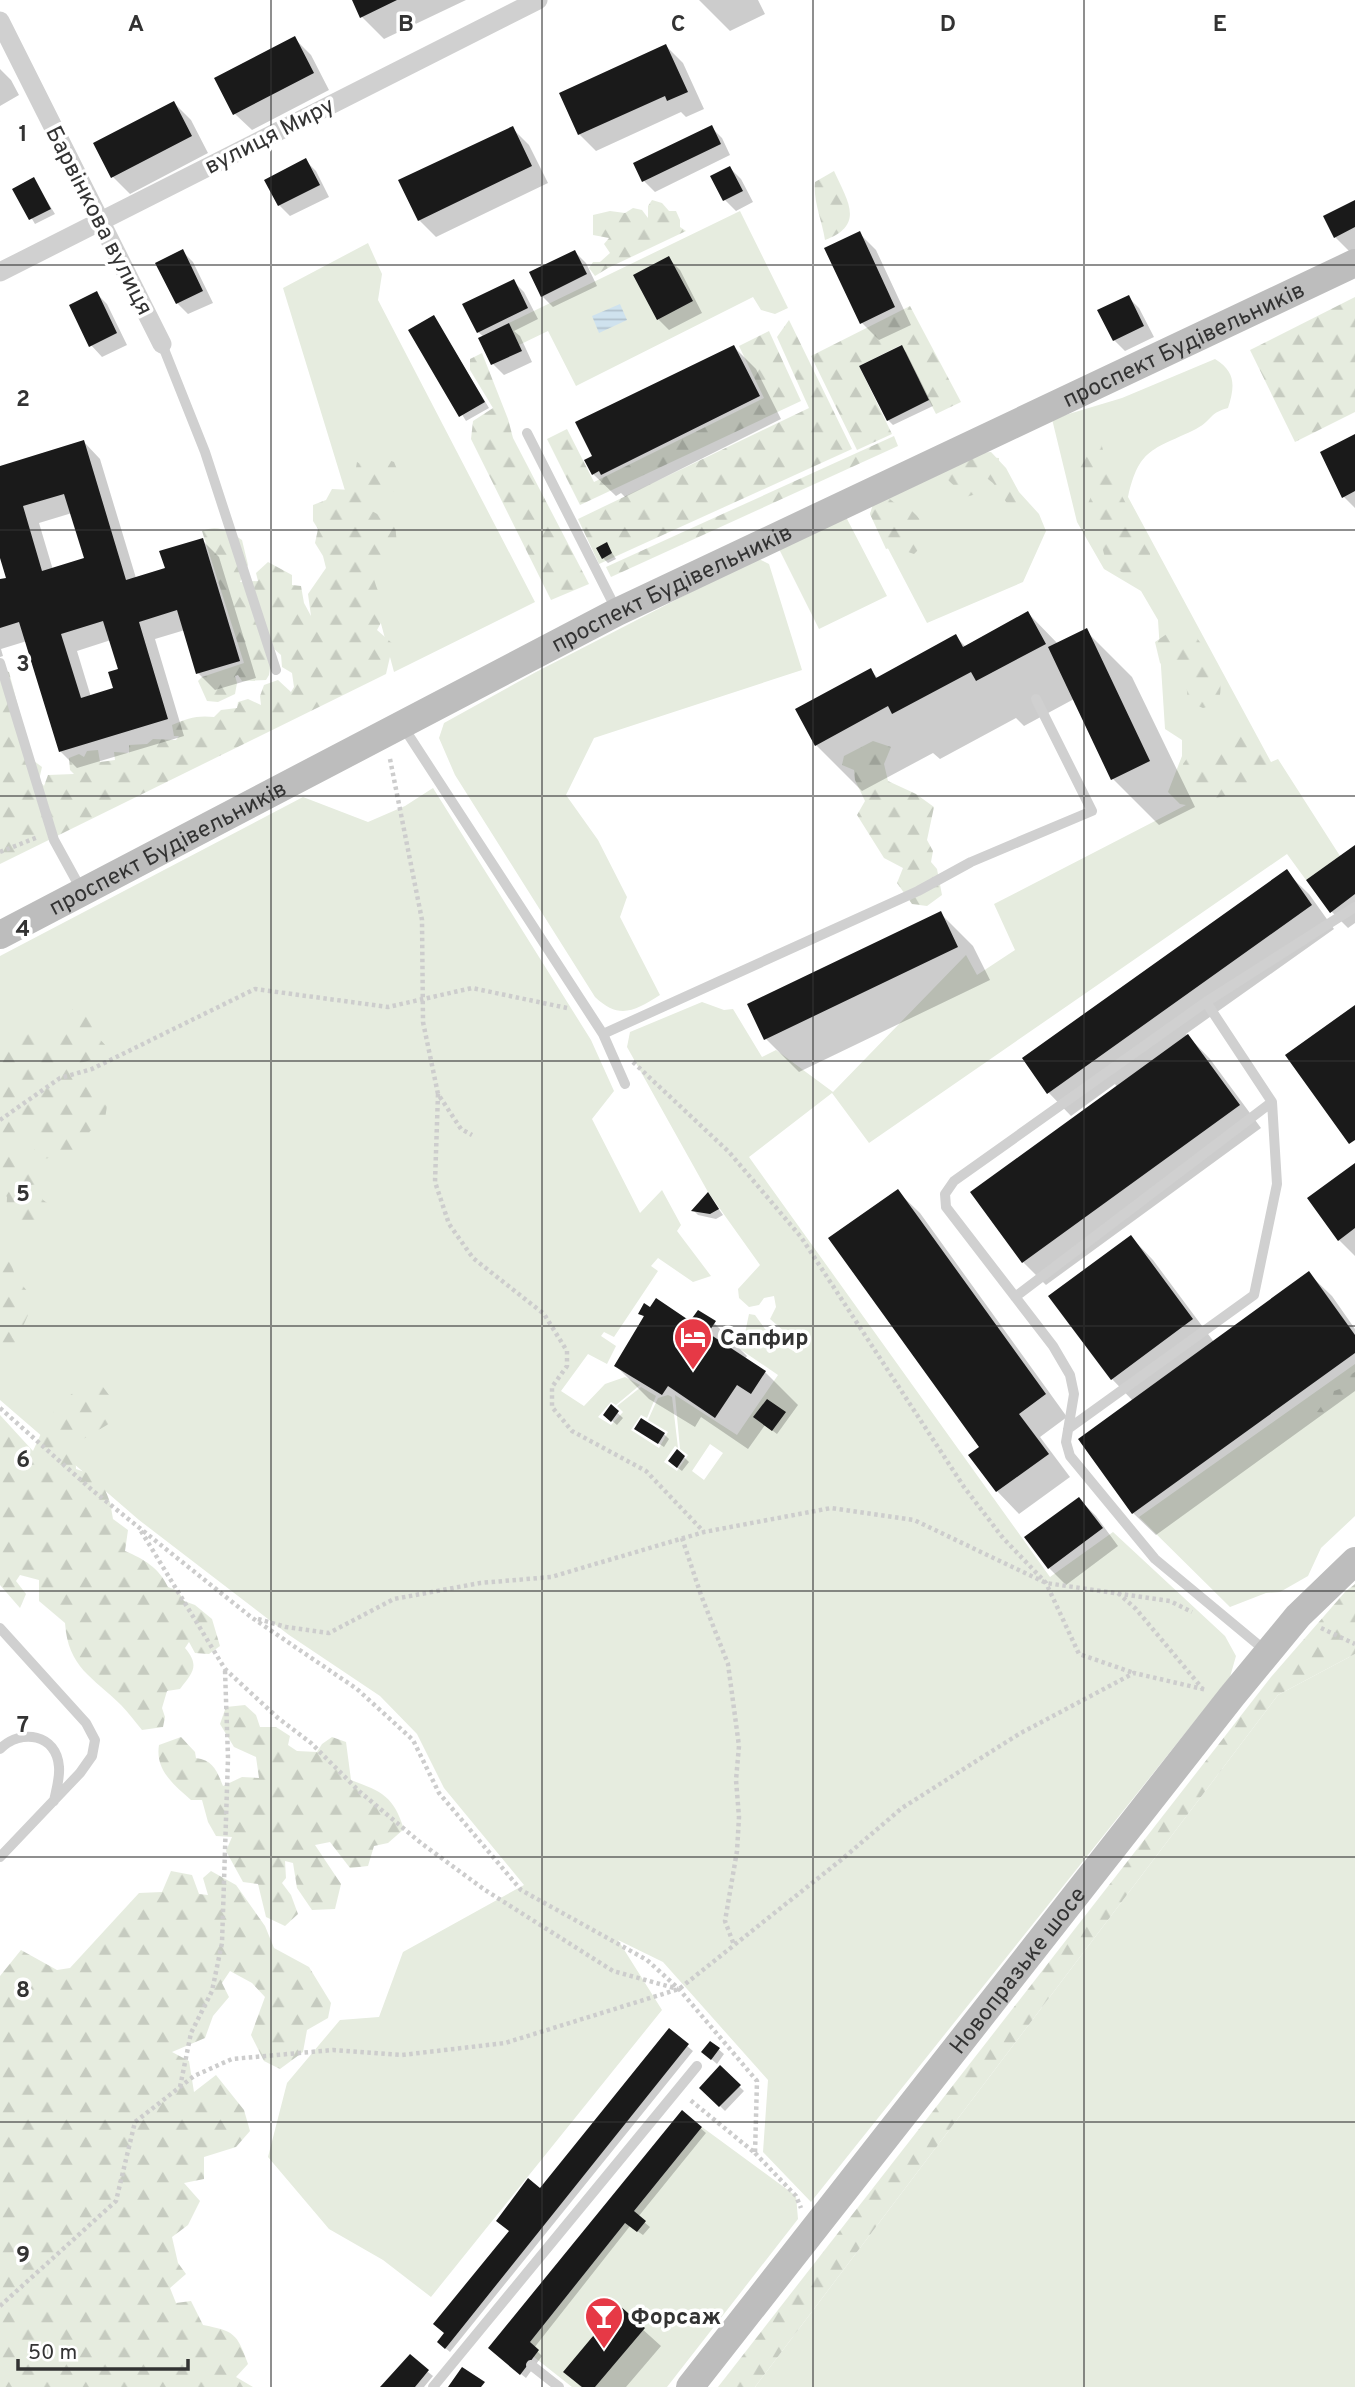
<svg xmlns="http://www.w3.org/2000/svg" width="1355" height="2387" font-family="Overpass,sans-serif">
  <style>
    .green { fill: #e6ecdf; fill-rule: evenodd }
    .forest { fill: url(#forest-firs) }
    .water { fill: url(#water-rules) }
    .shadow { fill: #0003; fill-rule: evenodd }
    .building { fill: #1a1a1a; fill-rule: evenodd }
    .lines { fill: none; stroke-linecap: round; stroke-linejoin: round }
    .path { stroke: #cdcdcd; stroke-width: 4.5; stroke-dasharray: 3.5 3.5; stroke-linecap: butt }
    .lane { stroke: #d0d0d0; stroke-width: 10 }
    .street { stroke: #d0d0d0; stroke-width: 19 }
    .secondary { stroke: #bdbdbd; stroke-width: 28 }
    .grid { fill: none; stroke: #333; stroke-width: 2; stroke-opacity: 0.55 }
    .labels { text-anchor: middle; stroke-width: 7; stroke-linejoin: round; paint-order: stroke }
    .street-label { font-size: 23px; fill: #333; stroke: #fff }
    .poi-label { font-size: 23px; font-weight: bold; fill: #333; stroke: #fff; text-anchor: start }
    .grid-label { font-size: 23px; text-anchor: middle; font-weight: bold; fill: #333; stroke: #fff; stroke-width: 7; stroke-linejoin: round; paint-order: stroke }
  </style>
  <defs>
    <pattern id="forest-firs" width="22" height="20" patternUnits="userSpaceOnUse" patternTransform="scale(1.75)"><rect width="22" height="20" fill="#e6ecdf"/><path d="M5 1l3.5 6h-7zM16 11l3.5 6h-7z" fill="#c6cbc0"/></pattern>
    <pattern id="water-rules" width="6" height="5" patternUnits="userSpaceOnUse" patternTransform="scale(1.75)"><rect width="6" height="5" fill="#cfe2ee"/><path d="M0 2.5h6" fill="none" stroke="#b2c2cd"/></pattern>
  </defs>
  <rect width="100%" height="100%" fill="#fff"/>
  <!-- green -->
  <path class="green" d="M740,211L788,308L775,314L761,310L753,297L576,386L548,331L519,345L509,323Z
    M368,243L382,274L378,300L535,602L394,672L347,497L283,288Z
    M1215,359C1236,372 1235,386 1228,408C1224,409 1216,412 1213,415C1205,423 1204,425 1192,431C1152,450 1139,449 1128,497L1271,762L1278,759L1340,856L1306,880L1287,854L869,1143L832,1093L749,1157L1050,1577L1113,1532L1225,1636L1236,1656L1230,1677L811,2202L763,2152L768,2080L663,1962L618,1940L662,2010L431,2297L383,2260L329,2229L268,2157L287,2083L340,2020L379,2017L403,1952L524,1885L444,1788L417,1734L380,1696L289,1635L139,1520L0,1400V956L303,797L368,822L405,806L433,788L591,1040L614,1091L592,1119L640,1213L662,1190L681,1225L677,1231L711,1276L693,1282L658,1258L651,1266L658,1271L614,1337L604,1332L601,1336L616,1346L607,1364L588,1354L561,1391L584,1406L605,1384L625,1377L640,1385L616,1405L611,1402L598,1417L611,1425L623,1412L617,1406L641,1387L656,1396L647,1418L641,1415L631,1430L659,1448L668,1432L648,1420L658,1398L668,1395L672,1397L678,1448L675,1446L664,1462L677,1471L688,1455L680,1449L675,1395L737,1435L778,1375L734,1345L737,1338L741,1339L745,1333L749,1314L755,1315L765,1329L779,1337L782,1344L795,1352L800,1345L770,1319L776,1307L774,1296L764,1298L759,1305L749,1307L739,1298L738,1289L760,1265L708,1192L627,1047L630,1032L702,1002L724,1010L733,1009L762,1057L776,1050L833,1092L966,955L977,975L1015,950L994,904L1186,805L1180,804L1168,792L1182,756V740L1165,729L1158,620L1141,591L1104,569L1077,522L1052,419L1122,398ZM710,1444L723,1453L704,1480L692,1471Z
    M991,452L1006,468L1019,492L1039,514L1046,531L1023,582L927,623L870,514L874,502L979,453Z
    M846,517L887,596L819,629L779,549Z
    M757,558L769,564L802,670L594,738L566,795L598,840L627,897L620,917L660,995C635,1011 619,1020 595,997L455,775L439,738L444,723L536,672Z
    M1355,1364V1516L1321,1548L1308,1576L1280,1592L1266,1593L1230,1607L1139,1517Z
    M1355,1654V2387H755L1278,1695Z
    M702,2127L796,2196L798,2219L667,2387H572L534,2357L530,2342L625,2223L637,2231L645,2221L634,2211Z"/>
  <!-- forest -->
  <path class="forest" d="M834,171C847,200 866,225 825,240C822,220 813,202 815,182Z
    M652,200L662,203L669,211H676L680,220V227L686,231L608,268L595,276L589,268L593,262H600L610,253L604,244L609,238L593,235V215L610,211L625,213L633,208L642,210L648,218V206Z
    M1355,297V412L1295,442L1250,350Z
    M910,306L961,402L936,414L901,345L859,366L892,434L857,450L811,356Z
    M789,320L852,449L599,564L578,519L809,408L777,337Z
    M769,331L801,401L580,505L547,439L567,429L594,482L764,398L739,346Z
    M482,353L508,419L513,438L589,584L551,600L471,439L473,421L493,408L470,370V359Z
    M894,436L898,446L611,577L606,567Z
    M1100,438L1107,467L1151,552L1144,571L1137,582L1106,562L1100,538L1085,510L1094,490L1082,475L1074,459L1085,445Z
    M381,457L394,462L401,479L395,492H375L369,500L370,510L379,515L387,512L397,513C394,531 397,534 397,551L371,559C371,577 379,596 388,610L377,630L393,644L386,674L0,864V669L9,672L27,740L34,761L42,767L39,780L44,786L48,775L74,774L70,770L69,758L79,754L84,757L87,751L98,750L100,762L115,760L114,752L129,753V745L147,744L153,739L176,740L179,736H174L172,725C187,718 198,715 214,717L221,710L237,708L238,702L248,699L261,705L260,696L264,685L278,680L291,692L294,687L292,673L282,667L281,655L273,648L269,675L266,680L242,681L238,675L235,676L237,683L235,694L218,702L207,701L198,681L202,677L244,663L202,531C218,524 229,531 242,540L248,565L240,582L258,581L256,573L268,562L292,575V585L301,586L304,603L311,616L308,594L326,568L323,556L315,543L318,529L313,521V505L326,500L332,489L352,490L357,462L367,467Z
    M982,457L999,458V468L1005,482L1016,487L1019,502L1011,509L993,483L984,476L976,494L966,497L948,480L956,461Z
    M886,496L896,504L898,510H911L920,519L914,527L918,536L920,548L914,554L893,547L886,549L870,514L874,502Z
    M1188,626C1204,648 1230,677 1217,704L1203,708L1188,702L1185,671L1172,672L1160,663L1155,642L1174,629Z
    M1243,723L1249,724L1269,761L1264,784L1234,794L1211,799L1183,779V764L1193,750L1208,748L1224,753Z
    M873,741L891,747L884,764L888,781L916,794L934,807L927,840L933,851L931,862L937,869L942,895L927,906L912,904L897,883L903,868L884,858L857,815L865,801L855,780L854,770L842,765L844,756Z
    M83,999L93,1003L102,1023L95,1034L108,1048L95,1059L76,1064L83,1081L107,1106L104,1125L90,1131L81,1152L38,1160L34,1151L36,1136L24,1132L13,1154L32,1168L43,1200L60,1212L45,1228L25,1227L6,1222L7,1197L0,1188V1051L18,1036L31,1030L45,1037L63,1034L61,1021Z
    M14,1243C9,1268 12,1274 29,1293L28,1315L20,1333L13,1334L12,1337L16,1342L13,1351L1,1357L0,1245Z
    M1355,1372V1399L1348,1401L1330,1418L1317,1412L1325,1401L1331,1402L1334,1391L1345,1387L1344,1378Z
    M82,1386L103,1387L115,1403L112,1422L75,1444L76,1469L100,1477L110,1502L113,1519L128,1530L125,1551C144,1559 159,1568 168,1587L178,1591L184,1601L195,1605L212,1619L220,1646L209,1654L195,1653L189,1642L185,1648C200,1666 193,1672 180,1689L167,1691L162,1708L165,1717L163,1727L142,1730C135,1722 129,1713 121,1705C93,1677 68,1668 65,1623L39,1601V1580L20,1575L16,1581L26,1594L20,1608L0,1585V1415L33,1451C49,1417 51,1409 82,1386Z
    M1355,1584V1654L1278,1695L755,2387H718L1271,1677L1345,1592Z
    M245,1705L256,1715L260,1727H276L290,1736L288,1745L297,1751L317,1752L322,1744L332,1737L346,1742L351,1780C383,1792 393,1796 404,1829L388,1843L374,1846L368,1866L350,1868L330,1842L315,1845L341,1884L335,1909L312,1910L297,1888L293,1863L285,1861L286,1878L282,1883L291,1895L298,1914L285,1926L266,1917L258,1884L243,1882L226,1851L232,1837L216,1836L208,1822L202,1800H191C173,1784 155,1770 159,1745L181,1737L195,1752L196,1758C213,1760 217,1771 223,1786L242,1777L259,1778L256,1757L234,1747L220,1724L226,1707Z
    M171,1871L192,1875L199,1894L208,1895L203,1878L211,1871L236,1885L265,1926L274,1948L309,1967L331,2003L328,2018L307,2030L303,2052L280,2069L264,2061L251,2035L265,1997L252,1983L230,1971L222,1983L229,1997L213,2016L205,2038L172,2052L189,2061L194,2092L216,2075L244,2110L250,2131L236,2147L204,2157V2179L184,2183L200,2201L188,2225L172,2237L178,2263L186,2274L170,2288L176,2303L191,2301L203,2325C234,2331 237,2333 248,2364L236,2377L253,2387H0V1976L21,1950L57,1970L70,1968L139,1893L162,1892Z"/>
  <!-- water -->
  <path class="water" d="M620,304L627,320L599,333L592,316Z"/>
  <!-- shadow -->
  <path class="shadow" d="M354,0H466L384,39L362,17Z
    M699,0H758L765,14L730,31Z
    M294,38L311,55L329,90L252,130L235,114Z
    M666,46L683,63L704,109L686,117L681,112L596,151L579,134Z
    M0,69L11,80L19,95L0,106Z
    M174,103L191,120L208,153L130,194L113,177L95,144Z
    M711,127L722,138L730,155L655,192L644,181Z
    M512,128L529,145L548,183L436,237L419,220Z
    M305,160L316,171L329,197L290,216L279,205L267,180Z
    M730,168L741,179L753,202L736,211L725,200Z
    M34,180L55,214L35,224L15,190Z
    M1355,202V257L1335,237Z
    M859,233L876,250L911,325L879,340L862,323L826,249Z
    M182,251L193,262L213,303L188,314L177,303Z
    M575,252L586,263L597,286L553,307L542,296Z
    M669,259L680,270L702,313L669,330L658,319Z
    M513,281L524,292L538,319L514,331L520,336L532,362L504,375L493,364L484,337L478,332Z
    M96,293L107,304L127,345L102,357L91,345Z
    M1128,297L1139,308L1154,337L1125,351L1114,340Z
    M434,317L489,408L466,421L411,330Z
    M734,347L756,369L781,419L625,497L621,493L616,496L593,474L594,457Z
    M901,347L906,352L933,406L893,425L888,420Z
    M1355,436V508L1344,497Z
    M84,442L100,459L136,578L167,569L202,540L219,557L256,678L215,690L198,673L185,630L155,639L184,736L77,768L60,751L27,641L1,649L3,656L0,657V581L8,579L0,552V467ZM72,513L86,559L53,570L39,523ZM111,640L120,670L115,689L91,697L77,651Z
    M607,545L616,559L608,563L603,558Z
    M1028,613L1058,644L1086,631L1132,677L1195,807L1159,825L1113,779L1074,699L1024,726L1016,718L940,759L933,753L862,791L816,745L870,670L878,678L956,637L966,647Z
    M1355,847V923L1348,928L1331,911Z
    M1286,872L1309,894L1334,929L1186,1034L1210,1059L1261,1128L1046,1285L1023,1262L972,1192L1117,1087L1115,1084L1071,1116L1049,1093L1024,1059Z
    M940,913L973,946L990,980L799,1072L766,1039Z
    M1355,1165V1256L1339,1240Z
    M897,1191L920,1213L1067,1417L1040,1437L1070,1477L1019,1514L997,1491Z
    M708,1194L723,1215L716,1219L698,1215L694,1211Z
    M1131,1237L1153,1260L1214,1342L1309,1274L1332,1296L1355,1329V1391L1156,1535L1133,1513V1401L1112,1379L1051,1297Z
    M640,1313L691,1323H714L747,1356L745,1359L765,1372L798,1405L777,1434L765,1425L748,1449L701,1417L695,1427L649,1399L616,1366L645,1318Z
    M611,1407L623,1418L617,1425L610,1419Z
    M636,1429L664,1434L669,1439L664,1447Z
    M684,1457L689,1462L682,1471L675,1466Z
    M1079,1499L1096,1516L1118,1546L1066,1585L1049,1568Z
    M669,2031L693,2051L450,2352L444,2347L511,2231L541,2190Z
    M711,2043L724,2054L717,2064L709,2057Z
    M720,2068L744,2091L725,2111L702,2088Z
    M682,2112L706,2133L638,2217L650,2227L643,2235L630,2226L534,2348L542,2356L526,2378L495,2353Z
    M619,2308L661,2346L626,2387H581L565,2372Z
    M428,2372L433,2376L424,2387H383Z"/>
  <!-- building -->
  <path class="building" d="M352,0H397L360,18Z
    M295,36L314,73L233,115L214,78Z
    M666,44L688,92L667,101L665,96L578,135L559,93Z
    M174,101L192,136L111,178L93,143Z
    M712,125L721,144L642,182L633,163Z
    M513,126L532,166L418,221L398,180Z
    M306,158L320,185L278,206L264,180Z
    M730,166L743,191L723,201L710,176Z
    M34,177L51,209L29,220L12,189Z
    M1355,200V227L1334,238L1323,216Z
    M860,231L895,307L860,324L824,248Z
    M183,249L203,291L176,304L155,263Z
    M575,250L587,274L541,297L529,272Z
    M669,256L693,301L657,320L633,275Z
    M514,279L528,308L477,333L462,304Z
    M97,291L117,333L89,347L69,305Z
    M1129,295L1144,326L1113,341L1097,310Z
    M434,315L485,402L459,417L408,330Z
    M509,323L522,351L491,365L478,338Z
    M734,345L760,396L601,475L599,471L592,475L584,460L592,456L575,422Z
    M902,345L929,400L887,421L859,366Z
    M1355,434V491L1342,498L1320,452Z
    M84,440L126,580L165,568L159,551L203,538L240,661L196,674L177,610L139,622L168,719L59,752L19,622L0,628V579L6,578L0,558V466ZM64,494L84,558L42,571L23,506ZM103,621L118,669L108,672L113,688L81,698L61,634Z
    M607,542L612,553L602,559L596,548Z
    M1028,611L1046,644L976,681L971,672L892,714L888,706L815,746L795,709L871,668L876,678L956,634L963,647Z
    M1087,628L1150,761L1111,780L1048,647Z
    M1355,845V894L1330,913L1306,880Z
    M1287,869L1312,905L1047,1094L1022,1058Z
    M941,911L958,947L764,1040L747,1004Z
    M1355,1005V1140L1349,1144L1285,1055Z
    M1188,1034L1240,1105L1022,1263L970,1192Z
    M1355,1163V1228L1338,1241L1307,1198Z
    M898,1189L1046,1394L1019,1414L1049,1454L996,1492L968,1455L979,1447L828,1238Z
    M708,1192L719,1209L710,1214L691,1211Z
    M1131,1235L1193,1319L1111,1380L1048,1296Z
    M1309,1271L1355,1335V1353L1132,1514L1078,1439Z
    M656,1298L690,1321L698,1310L716,1321L708,1333L766,1371L751,1394L737,1385L715,1418L668,1386L662,1395L614,1366L644,1316L638,1314L644,1303L650,1307Z
    M767,1399L786,1412L772,1431L753,1417Z
    M611,1404L619,1411L611,1422L603,1415Z
    M641,1418L665,1433L658,1444L634,1429Z
    M677,1449L685,1456L677,1468L668,1461Z
    M1079,1497L1103,1528L1048,1569L1024,1537Z
    M669,2028L689,2044L445,2349L437,2342L444,2333L433,2324L509,2231L496,2221L528,2178L540,2188Z
    M710,2041L720,2048L711,2060L701,2052Z
    M720,2065L741,2085L719,2107L699,2088Z
    M682,2110L702,2127L634,2211L646,2221L637,2232L625,2223L530,2342L539,2350L520,2375L488,2348Z
    M619,2305L645,2328L595,2387H582L563,2372Z
    M410,2354L429,2370L415,2387H380Z
    M462,2367L485,2382L481,2387H448Z"/>
  <g class="lines">
    <!-- path -->
    <path class="path" d="M390,759L422,920L423,1022L438,1094L461,1129L472,1135
      M0,852L38,837
      M633,1062L729,1152L801,1237L964,1487L1003,1538L1046,1583L1079,1654L1134,1673
      M438,1094L435,1182L449,1224L473,1258L544,1314L567,1351V1366L552,1387V1407L572,1431L646,1471L704,1532
      M0,1120L60,1078L92,1069L255,989L388,1007L472,988L567,1008
      M0,1408L92,1490L251,1617L357,1689L413,1740L439,1793L521,1890L647,1960L679,1989L757,2081L755,2153L689,2099
      M141,1531L225,1669L278,1718L311,1743L360,1792L421,1843L485,1890L613,1971L678,1989
      M682,1538L701,1595L728,1664L739,1746L736,1780L739,1817L737,1851L725,1921L734,1945
      M1118,1593L1136,1609L1202,1688
      M258,1619L286,1627L329,1633L394,1599L480,1583L551,1577L704,1532L831,1508L914,1520L1046,1583L1170,1601L1192,1612
      M1321,1628L1355,1644
      M180,2087L191,2033L212,1991L222,1943L228,1758L225,1670
      M755,2153L796,2196L801,2208
      M0,2306L116,2201L135,2122L194,2076L232,2059L333,2050L402,2055L505,2043L679,1989L841,1860L902,1808L1019,1734L1134,1673L1207,1690"/>
    <!-- lane -->
    <path class="lane" d="M162,344L205,452L276,670
      M527,433L617,611
      M0,663L54,840L82,891
      M402,725L603,1034L625,1084
      M603,1034L918,891L971,862L1092,811L1036,699
      M1015,1297L1272,1102
      M1068,1429L1254,1295L1277,1184L1272,1102L1206,1002
      M0,1628L86,1723L95,1740L92,1756L80,1773L0,1857
      M1267,1652L1155,1559L1070,1456L1066,1442L1074,1394L1070,1375L1053,1346L946,1207L945,1194L954,1181L1206,1002L1355,907
      M0,1749C21,1728 57,1734 59,1767C60,1778 56,1791 54,1801
      M531,2365L559,2387
      M433,2387L697,2066"/>
    <!-- street -->
    <path class="street" d="M0,21L162,344
      M0,272L538,0"/>
    <!-- secondary -->
    <g class="secondary">
      <path id="s1" d="M0,935L617,612L1355,263"/>
      <path id="s2" d="M690,2387L1232,1696L1298,1616L1355,1561"/>
    </g>
  </g>
  <!-- grid -->
  <path class="grid" d="M271,0V2387M542,0V2387M813,0V2387M1084,0V2387M0,265H1355M0,530H1355M0,796H1355M0,1061H1355M0,1326H1355M0,1591H1355M0,1857H1355M0,2122H1355"/>
  <!-- icons -->
  <defs>
    <symbol id="hotel-pin" viewBox="-11 -11 22 30"><path d="M0 17L-7.5 6A9.5 9.5 0 1 1 7.5 6Z" fill="#e63946" stroke="#fff"/><path d="M-6-4.5h1.5V1H6V5H4.5V3h-9V5H-6ZM-4 0a1.8 1.8 0 1 1 3.6 0ZM.5 0V-2.5h3Q6-2.5 6 0Z" fill="#fff"/></symbol>
    <symbol id="bar-pin" viewBox="-11 -11 22 30"><path d="M0 17L-7.5 6A9.5 9.5 0 1 1 7.5 6Z" fill="#e63946" stroke="#fff"/><path d="M-6-5H6L.8 .8V4.5H3.5V6h-7V4.5H-.8V.8Z" fill="#fff"/></symbol>
  </defs>
  <g fill-rule="evenodd">
    <use href="#hotel-pin" x="671" y="1315" width="44" height="60"/>
    <use href="#bar-pin" x="582" y="2294" width="44" height="60"/>
  </g>
  <g class="labels">
    <!-- street labels -->
    <g class="street-label">
      <text transform="translate(269 135) rotate(-27)" y="8">вулиця Миру</text>
      <text transform="translate(100 220) rotate(63)" y="8">Барвінкова вулиця</text>
      <text dy="8" stroke="none"><textPath href="#s1" startOffset="1323">проспект Будівельників</textPath></text>
      <text dy="8" stroke="none"><textPath href="#s1" startOffset="756">проспект Будівельників</textPath></text>
      <text dy="8" stroke="none"><textPath href="#s1" startOffset="189">проспект Будівельників</textPath></text>
      <text dy="8" stroke="none"><textPath href="#s2" startOffset="530">Новопразьке шосе</textPath></text>
    </g>
    <!-- poi labels -->
    <g class="poi-label">
      <text x="720" y="1345">Сапфир</text>
      <text x="631" y="2324">Форсаж</text>
    </g>
  </g>
  <g class="grid-label">
    <text x="136" y="31">A</text>
    <text x="406" y="31">B</text>
    <text x="678" y="31">C</text>
    <text x="948" y="31">D</text>
    <text x="1220" y="31">E</text>
    <text x="23" y="141">1</text>
    <text x="23" y="406">2</text>
    <text x="23" y="671">3</text>
    <text x="23" y="936">4</text>
    <text x="23" y="1201">5</text>
    <text x="23" y="1467">6</text>
    <text x="23" y="1732">7</text>
    <text x="23" y="1997">8</text>
    <text x="23" y="2262">9</text>
  </g>
  <!-- scale -->
  <path d="M18 2359v10h170v-10" fill="none" stroke="#333333" stroke-width="3.5"/>
  <text x="28" y="2359" font-size="21" fill="#333333" stroke="#ffffff" stroke-width="5" paint-order="stroke">50 m</text>
</svg>
